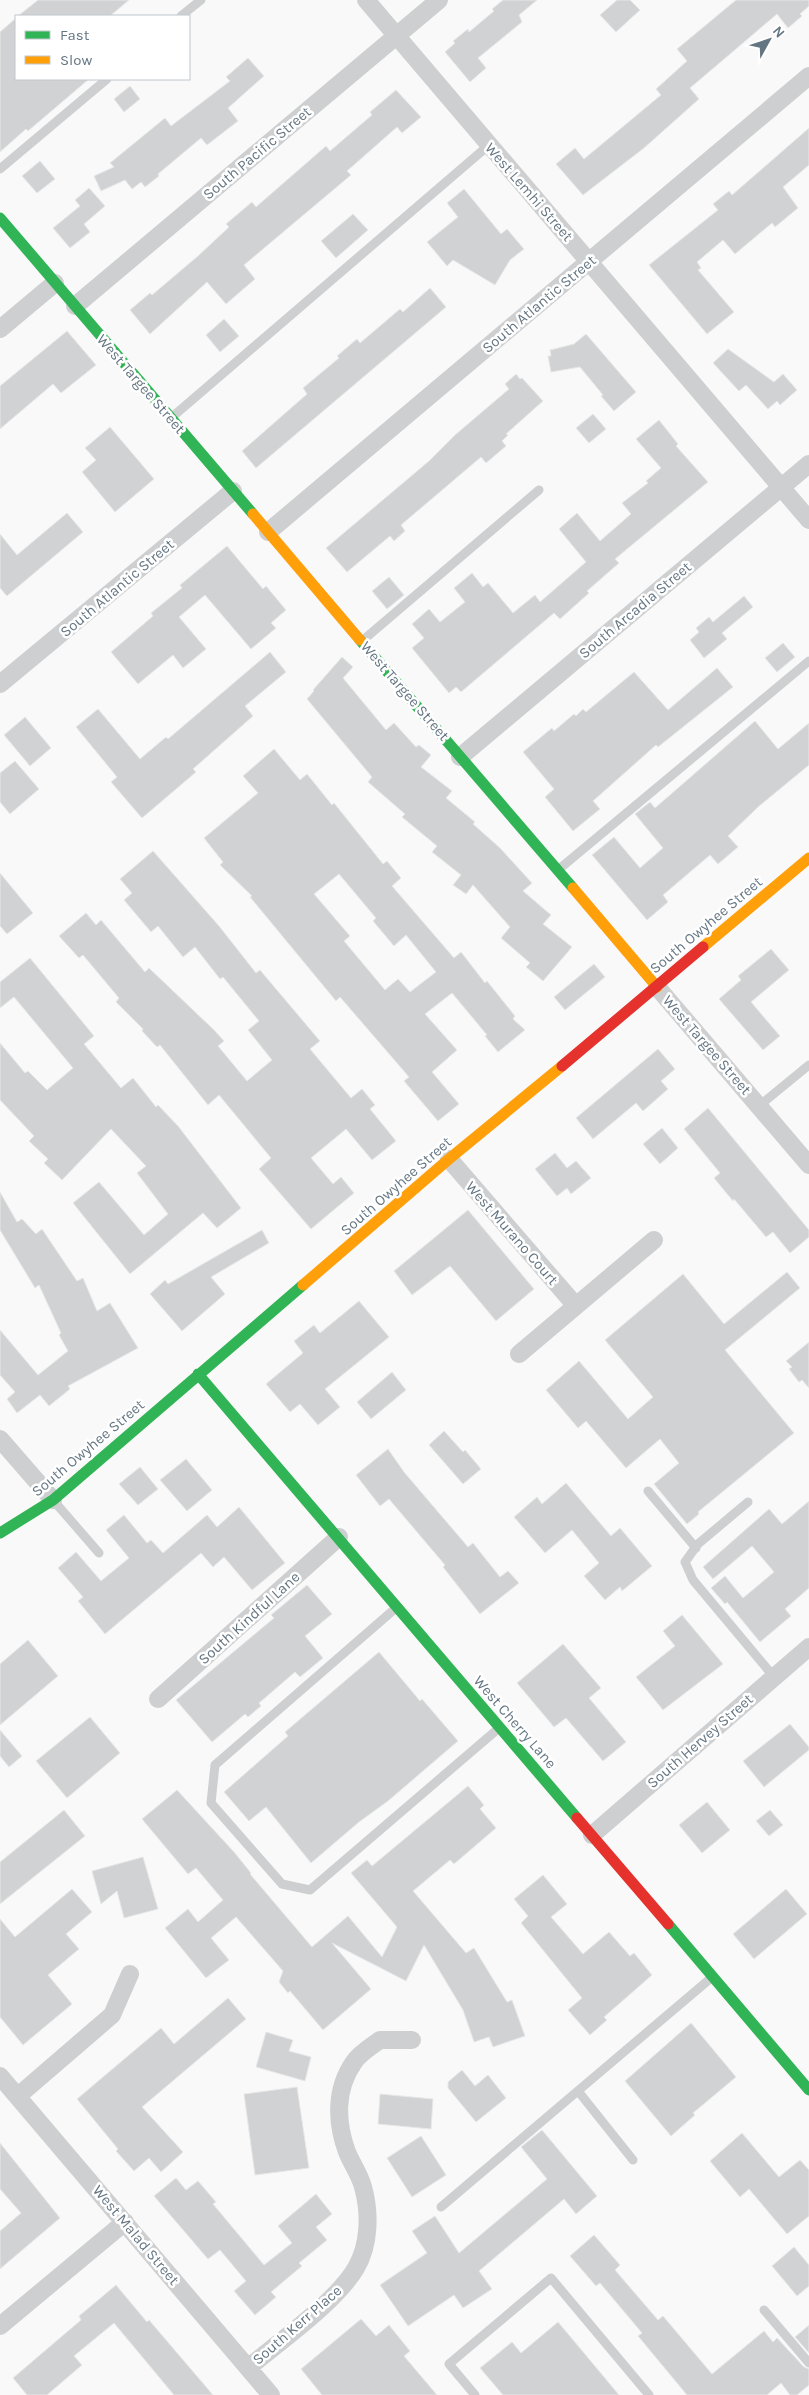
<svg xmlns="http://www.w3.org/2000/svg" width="809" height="2395" font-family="Karla,sans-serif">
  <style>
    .building { fill: #d0d2d3; stroke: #e8e8e8; fill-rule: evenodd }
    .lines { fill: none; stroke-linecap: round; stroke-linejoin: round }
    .lane { stroke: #cecfd0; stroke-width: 9 }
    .street { stroke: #cecfd0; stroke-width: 18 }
    .fast { stroke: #30b455; stroke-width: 11 }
    .slow { stroke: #ff9f0a; stroke-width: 11 }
    .jam { stroke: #e5322d; stroke-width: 11 }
    .labels { text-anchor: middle; stroke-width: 5; stroke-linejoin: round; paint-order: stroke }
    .street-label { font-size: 15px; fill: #657683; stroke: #fff }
  </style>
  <rect width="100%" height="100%" fill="#f9f9f9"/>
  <!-- building -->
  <path class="building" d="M38,0H129L110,16H18Z
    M503,0H537L519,15L522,22L478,58L486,68L470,82L445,52L455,43L453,41L468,29L469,32L494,11L492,9Z
    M617,0H630L640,10L616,32L600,15Z
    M736,0H809V6L800,14L802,16L788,28L777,14L750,37L690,88L699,99L644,148L583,195L556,164L575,148L584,159L661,95L656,89L687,61L677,49Z
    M16,18V79H89L28,131L26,129L0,152V32Z
    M248,58L264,76L228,108L238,121L207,145L201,138L158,174L159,176L145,187L141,182L132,189L125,180L101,191L94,176L114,167L110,163L165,118L171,126L230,81L226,77Z
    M130,86L140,99L124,112L114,99Z
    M396,90L421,117L402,133L397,127L347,171L351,175L244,265L255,279L226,304L207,282L150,334L130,310L150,293L152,295L198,256L229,227L226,224L252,202L256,207L326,146L330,151L372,115L370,112Z
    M809,128V165L783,187L798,208L775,227L772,223L735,254L723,240L697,262L701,268L698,270L734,312L707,334L649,265L718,210L713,204L729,191L732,195Z
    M40,161L55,179L37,193L22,176Z
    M89,188L105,206L84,224L90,232L70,248L53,228L80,206L75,200Z
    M464,189L501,234L507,229L524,249L510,260L495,285L453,260L447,266L427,242L458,217L447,203Z
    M353,214L368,230L336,258L321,241Z
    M430,288L446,307L256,468L242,451L307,394L303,388L339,358L337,356L357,339L360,343L400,309L403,312Z
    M224,319L239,336L220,352L206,335Z
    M67,331L96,365L61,393L53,384L0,429V386Z
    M586,334L636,392L614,411L601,396L603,395L580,367L551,372L548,356H551L550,350L574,344Z
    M728,349L774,382L783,374L797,390L780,405L777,401L768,409L746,385L739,391L713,363Z
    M516,374L520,379L522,378L543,401L506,434L508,435L502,441L506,446L486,463L481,457L401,525L405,531L394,541L390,536L347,572L326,548L429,461L455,435L509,389L505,384Z
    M593,414L606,429L589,443L576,428Z
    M659,420L678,444L676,446L708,482L615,559L619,563L587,591L589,593L560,619L554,613L461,692L456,687L449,693L412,648L424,638L412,624L429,609L440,622L465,602L454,588L472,573L483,587L488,583L513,613L535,595L540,602L586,562L559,529L577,513L600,541L631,514L622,503L648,483L646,481L661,468L636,439Z
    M110,427L154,479L115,512L82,472L96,460L85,448Z
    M67,513L83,532L7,596L0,588V534L17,555Z
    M227,546L263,589L266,586L286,610L271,623L276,628L251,649L205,595L179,617L206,649L183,668L173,655L138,684L111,652L153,616L151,613L182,588L180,585Z
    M389,577L404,595L387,609L372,591Z
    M744,596L753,607L722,633L727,639L704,658L690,640L699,632L696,628L709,617L713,622Z
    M783,643L795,657L777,672L765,658Z
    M270,652L286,672L245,706L253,716L193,769L196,772L142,818L111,782L117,777L76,727L98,709L140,759L166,737L168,739Z
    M342,657L353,667L343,678L386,730L394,723L416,747L419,745L431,755L421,767L452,791L446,798L475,822L473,824L500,848L532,883L523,891L551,915L543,924L572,947L543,981L526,967L530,963L501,938L510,927L473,885L466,894L453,885L461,875L432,852L437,846L402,817L405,814L368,782L372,777L307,699L314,691L313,690Z
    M717,668L733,687L658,747L656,745L593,801L600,809L573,831L545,797L554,789L523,752L552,728L554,731L574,714L576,716L583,709L586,712L634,672L668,710Z
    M25,717L51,748L30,766L4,735Z
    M755,721L778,749L809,723V765L758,807L728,836L738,847L718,864L710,855L663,895L668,902L647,920L592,855L614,837L640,868L663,848L635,814L650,802L655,808Z
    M274,749L300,780L307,774L332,805L334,803L383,864L387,861L401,878L392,886L454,958L461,952L485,983L487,981L515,1016L513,1019L525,1030L498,1052L485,1036L487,1035L452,993L425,1014L457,1050L432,1072L459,1104L438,1121L404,1081L409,1077L340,997L336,1001L250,897L252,896L220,865L223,862L204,838L258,793L243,776ZM339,874L376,918L373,921L394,946L406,935L436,972L410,992L398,979L385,990L344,941L350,936L314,894Z
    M15,761L39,789L10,814L0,802V773Z
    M153,851L219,926L256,973L260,970L320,1041L310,1049L351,1098L362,1089L375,1105L370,1109L396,1141L372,1160L346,1129L311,1158L333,1184L341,1177L354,1193L311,1229L259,1169L271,1158L219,1095L208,1105L160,1045L157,1047L142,1031L143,1029L116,1002L119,998L83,955L79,958L59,936L86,913L96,925L101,920L145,972L149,968L214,1030L224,1041L218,1046L247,1081L272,1060L248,1030L259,1021L223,977L220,979L195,947L183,957L158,926L151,932L124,900L132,893L120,879Z
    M0,873L33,913L7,934L0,926Z
    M771,949L789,970L751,1002L780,1036L763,1050L719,999L741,980L738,976Z
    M30,958L94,1036L84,1044L121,1088L133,1078L156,1107L158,1105L178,1126L241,1208L217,1228L203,1213L130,1274L73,1203L99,1182L144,1235L168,1214L137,1173L146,1166L111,1129L62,1180L44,1163L48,1159L29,1141L34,1136L0,1100V1043L25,1073L28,1071L47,1090L73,1068L14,997L0,1008V982Z
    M594,964L605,977L565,1010L554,997Z
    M658,1049L675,1069L661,1081L668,1089L643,1111L636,1103L593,1139L576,1118Z
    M708,1108L809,1230V1237L790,1253L773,1232L766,1237L734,1199L733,1201L714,1178L720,1173L684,1129Z
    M662,1128L678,1148L660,1164L643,1144Z
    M555,1153L567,1168L576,1161L591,1178L571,1194L567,1188L557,1196L535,1169Z
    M0,1192L17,1222L22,1219L36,1234L42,1229L77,1281L83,1278L97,1311L110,1303L138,1348L68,1386L70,1389L49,1406L40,1395L17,1413L7,1399L15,1392L0,1375V1330L38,1375L68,1351L59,1335L61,1333L39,1285L35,1288L0,1230Z
    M468,1210L534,1289L496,1321L450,1266L412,1295L394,1271Z
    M262,1230L269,1243L211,1277L225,1294L182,1331L150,1294L165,1280L168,1284Z
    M787,1272L800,1288L725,1350L794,1433L698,1512L699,1514L687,1524L654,1484L679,1463L660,1439L626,1468L586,1421L578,1428L546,1390L579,1361L628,1419L653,1397L605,1340L683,1274L724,1324Z
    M359,1301L389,1337L325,1389L340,1407L318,1425L300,1404L290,1412L266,1384L303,1353L294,1341L314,1325L320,1333Z
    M809,1342V1388L802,1380L799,1382L789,1369L792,1367L786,1361Z
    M392,1372L406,1390L371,1419L357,1402Z
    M444,1431L463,1452L465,1450L481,1469L463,1484L429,1445Z
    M388,1449L404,1472L468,1547L473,1543L500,1577L508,1571L519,1583L480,1614L443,1567L445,1565L389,1499L380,1506L356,1475Z
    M186,1459L212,1490L187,1511L160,1480Z
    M140,1467L158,1489L138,1505L119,1484Z
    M566,1483L611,1536L620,1528L652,1566L622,1591L620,1587L605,1600L584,1576L599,1563L572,1530L545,1553L514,1517L537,1497L542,1504Z
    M809,1501V1588L785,1609L791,1616L760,1642L727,1602L725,1604L711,1588L725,1576L743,1598L774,1572L752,1546L713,1579L703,1567L769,1509L782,1524Z
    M239,1507L285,1563L252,1590L224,1557L213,1567L201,1553L105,1634L78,1601L83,1597L58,1568L76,1552L101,1581L129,1558L106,1530L124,1515L147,1543L151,1540L163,1553L207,1515L217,1527Z
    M307,1585L332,1614L305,1636L323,1658L300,1677L295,1672L259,1703L261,1706L248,1717L245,1714L212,1742L176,1700L274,1618L271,1615Z
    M682,1615L723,1664L663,1710L636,1677L675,1646L663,1631Z
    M28,1640L58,1676L0,1725V1664Z
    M563,1644L601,1688L589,1698L626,1742L603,1761L566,1718L554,1727L517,1683Z
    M379,1652L420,1701L422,1699L458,1741L388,1801L359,1822L311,1863L266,1807L249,1821L224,1792L288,1736L285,1732Z
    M90,1717L120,1753L67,1798L36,1761Z
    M790,1724L809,1747V1750L764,1787L743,1761Z
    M0,1730L22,1756L9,1767L0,1756Z
    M468,1786L484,1805L480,1809L496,1828L454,1864L450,1860L413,1891L466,1953L474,1948L507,2002L512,2000L525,2036L493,2047L489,2037L474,2042L463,2010L424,1945L406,1981L332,1943L371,1989L323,2030L290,1991L288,1993L279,1982L283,1971L236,1917L211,1938L229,1960L206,1978L165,1928L188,1909L198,1922L223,1900L196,1868L188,1874L142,1819L177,1790L234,1852L251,1873L250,1874L312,1947L348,1916L382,1957L397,1927L351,1873L367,1860L372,1866Z
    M707,1802L730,1830L702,1853L679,1825Z
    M64,1810L85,1836L0,1904V1862Z
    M770,1810L783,1825L769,1836L756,1821Z
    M143,1857L158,1909L124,1918L117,1891L101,1904L92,1871Z
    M543,1875L567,1904L551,1917L583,1954L609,1932L630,1956L634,1953L652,1975L604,2017L607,2020L590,2035L568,2010L582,1998L521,1923L528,1916L514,1899Z
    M72,1889L92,1912L66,1934L79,1949L48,1975L72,2004L23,2045L0,2017V1919L15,1937Z
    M786,1889L807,1914L754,1959L733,1934Z
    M228,1998L246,2019L142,2107L183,2152L161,2172L149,2158L134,2171L116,2151L118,2149L77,2099L161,2028L174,2044Z
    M691,2023L736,2077L693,2113L695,2115L671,2136L625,2081Z
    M266,2032L293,2040L289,2051L311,2057L305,2081L256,2067Z
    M462,2070L475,2086L488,2075L506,2098L476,2122L448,2088V2082Z
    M297,2087L309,2168L255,2175L244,2094Z
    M380,2094L433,2099L431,2129L378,2124Z
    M542,2130L597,2196L576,2214L564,2199L479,2271L492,2289L463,2308L454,2295L408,2326L380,2285L427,2253L412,2231L435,2216L459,2253L547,2179L521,2147Z
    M742,2133L779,2177L800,2160L809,2170V2216L787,2234L749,2189L740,2197L710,2161Z
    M421,2136L446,2175L412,2197L387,2158Z
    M0,2143L60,2218L0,2269V2231L21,2213L0,2189Z
    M176,2178L186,2190L198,2181L216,2202L213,2204L264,2265L292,2243L278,2226L316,2194L332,2214L316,2227L327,2240L299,2263L302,2266L271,2292L276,2297L255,2315L234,2291L246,2281L220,2250L208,2259L154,2196Z
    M594,2235L620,2265L615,2270L658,2320L663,2316L712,2374L764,2331L773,2342L777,2338L804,2367L809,2369V2385L797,2395H790L781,2383L767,2395H687L638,2336L642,2333L600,2283L596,2286L570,2256Z
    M794,2247L809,2265V2286L797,2296L772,2266Z
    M116,2285L147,2322L149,2320L213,2395H174L114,2323L74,2356L82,2365L47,2395H27L13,2378L81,2320L79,2316Z
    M361,2319L376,2336L389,2325L410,2351L404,2356L437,2395H322L301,2369Z
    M558,2322L584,2353L619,2395H503L480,2368L512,2342L521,2353Z
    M809,2325V2353L795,2337Z"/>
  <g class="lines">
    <!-- lane -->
    <path class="lane" d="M181,16L201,0
      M0,169L107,79
      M171,418L489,145
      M362,641L539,490
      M558,870L809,661
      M759,1106L809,1065
      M648,1491L696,1548
      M53,1500L99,1553
      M748,1502L698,1544L685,1562L693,1580L774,1677
      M397,1607L215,1765L211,1803L282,1884L310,1890L499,1728
      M578,2091L633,2160
      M441,2207L711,1978
      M764,2310L809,2363
      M475,2395L449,2364L551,2278L649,2395"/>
    <!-- street -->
    <path class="street" d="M366,0L809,520
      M75,306L439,0
      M0,329L55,283
      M268,532L809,76
      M0,684L233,491
      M460,757L809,464
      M657,987L809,1165
      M449,1159L576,1306
      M519,1354L654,1240
      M0,1439L53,1500
      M158,1699L339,1537
      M592,1835L809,1647
      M0,2076L271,2395
      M18,2096L112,2015L130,1974
      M0,2326L125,2222
      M248,2368C280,2341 336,2302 356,2268C370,2244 370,2212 363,2187C360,2175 352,2164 347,2152C336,2122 335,2089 354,2062C360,2053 372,2046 380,2040H412"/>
    <!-- fast -->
    <path class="fast" d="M0,218L253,514
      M360,640L573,888
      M198,1374L577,1818
      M0,1533L53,1500L303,1285
      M668,1924L809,2090"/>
    <!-- slow -->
    <path class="slow" d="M253,514L360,640
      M573,888L657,987
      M703,947L809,858
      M303,1285L449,1159L562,1066"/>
    <!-- jam -->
    <path class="jam" d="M562,1066L703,947
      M577,1818L668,1924"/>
  </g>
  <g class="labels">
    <!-- street labels -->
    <g class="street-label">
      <text transform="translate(257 153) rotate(-40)" y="5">South Pacific Street</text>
      <text transform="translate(529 192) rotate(49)" y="5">West Lemhi Street</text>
      <text transform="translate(539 304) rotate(-40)" y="5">South Atlantic Street</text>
      <text transform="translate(141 384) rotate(49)" y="5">West Targee Street</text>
      <text transform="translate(117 588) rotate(-40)" y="5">South Atlantic Street</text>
      <text transform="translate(635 610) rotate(-40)" y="5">South Arcadia Street</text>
      <text transform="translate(405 691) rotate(49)" y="5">West Targee Street</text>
      <text transform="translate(706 925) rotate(-40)" y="5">South Owyhee Street</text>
      <text transform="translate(707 1045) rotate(49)" y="5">West Targee Street</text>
      <text transform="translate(396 1186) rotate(-41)" y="5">South Owyhee Street</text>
      <text transform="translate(512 1233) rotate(49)" y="5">West Murano Court</text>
      <text transform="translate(88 1448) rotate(-40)" y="5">South Owyhee Street</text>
      <text transform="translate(249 1618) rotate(-42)" y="5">South Kindful Lane</text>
      <text transform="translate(515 1722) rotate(49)" y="5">West Cherry Lane</text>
      <text transform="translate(700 1741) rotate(-41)" y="5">South Hervey Street</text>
      <text transform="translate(136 2235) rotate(50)" y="5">West Malad Street</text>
      <text transform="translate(297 2325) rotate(-41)" y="5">South Kerr Place</text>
    </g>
  </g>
  <!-- legend -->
  <rect x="15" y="15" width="175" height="65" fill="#ffffff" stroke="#c1c8cd"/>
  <rect x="25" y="31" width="25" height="8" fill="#30b455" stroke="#c1c8cd"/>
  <text x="60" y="40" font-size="15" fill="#657683">Fast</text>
  <rect x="25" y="56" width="25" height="8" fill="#ff9f0a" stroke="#c1c8cd"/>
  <text x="60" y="65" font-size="15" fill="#657683">Slow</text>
  <!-- north arrow -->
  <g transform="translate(769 40) rotate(50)" stroke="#ffffff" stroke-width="4" paint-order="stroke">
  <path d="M0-4L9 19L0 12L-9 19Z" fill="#657683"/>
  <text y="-8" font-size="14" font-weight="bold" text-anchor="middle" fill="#657683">N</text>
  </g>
</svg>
